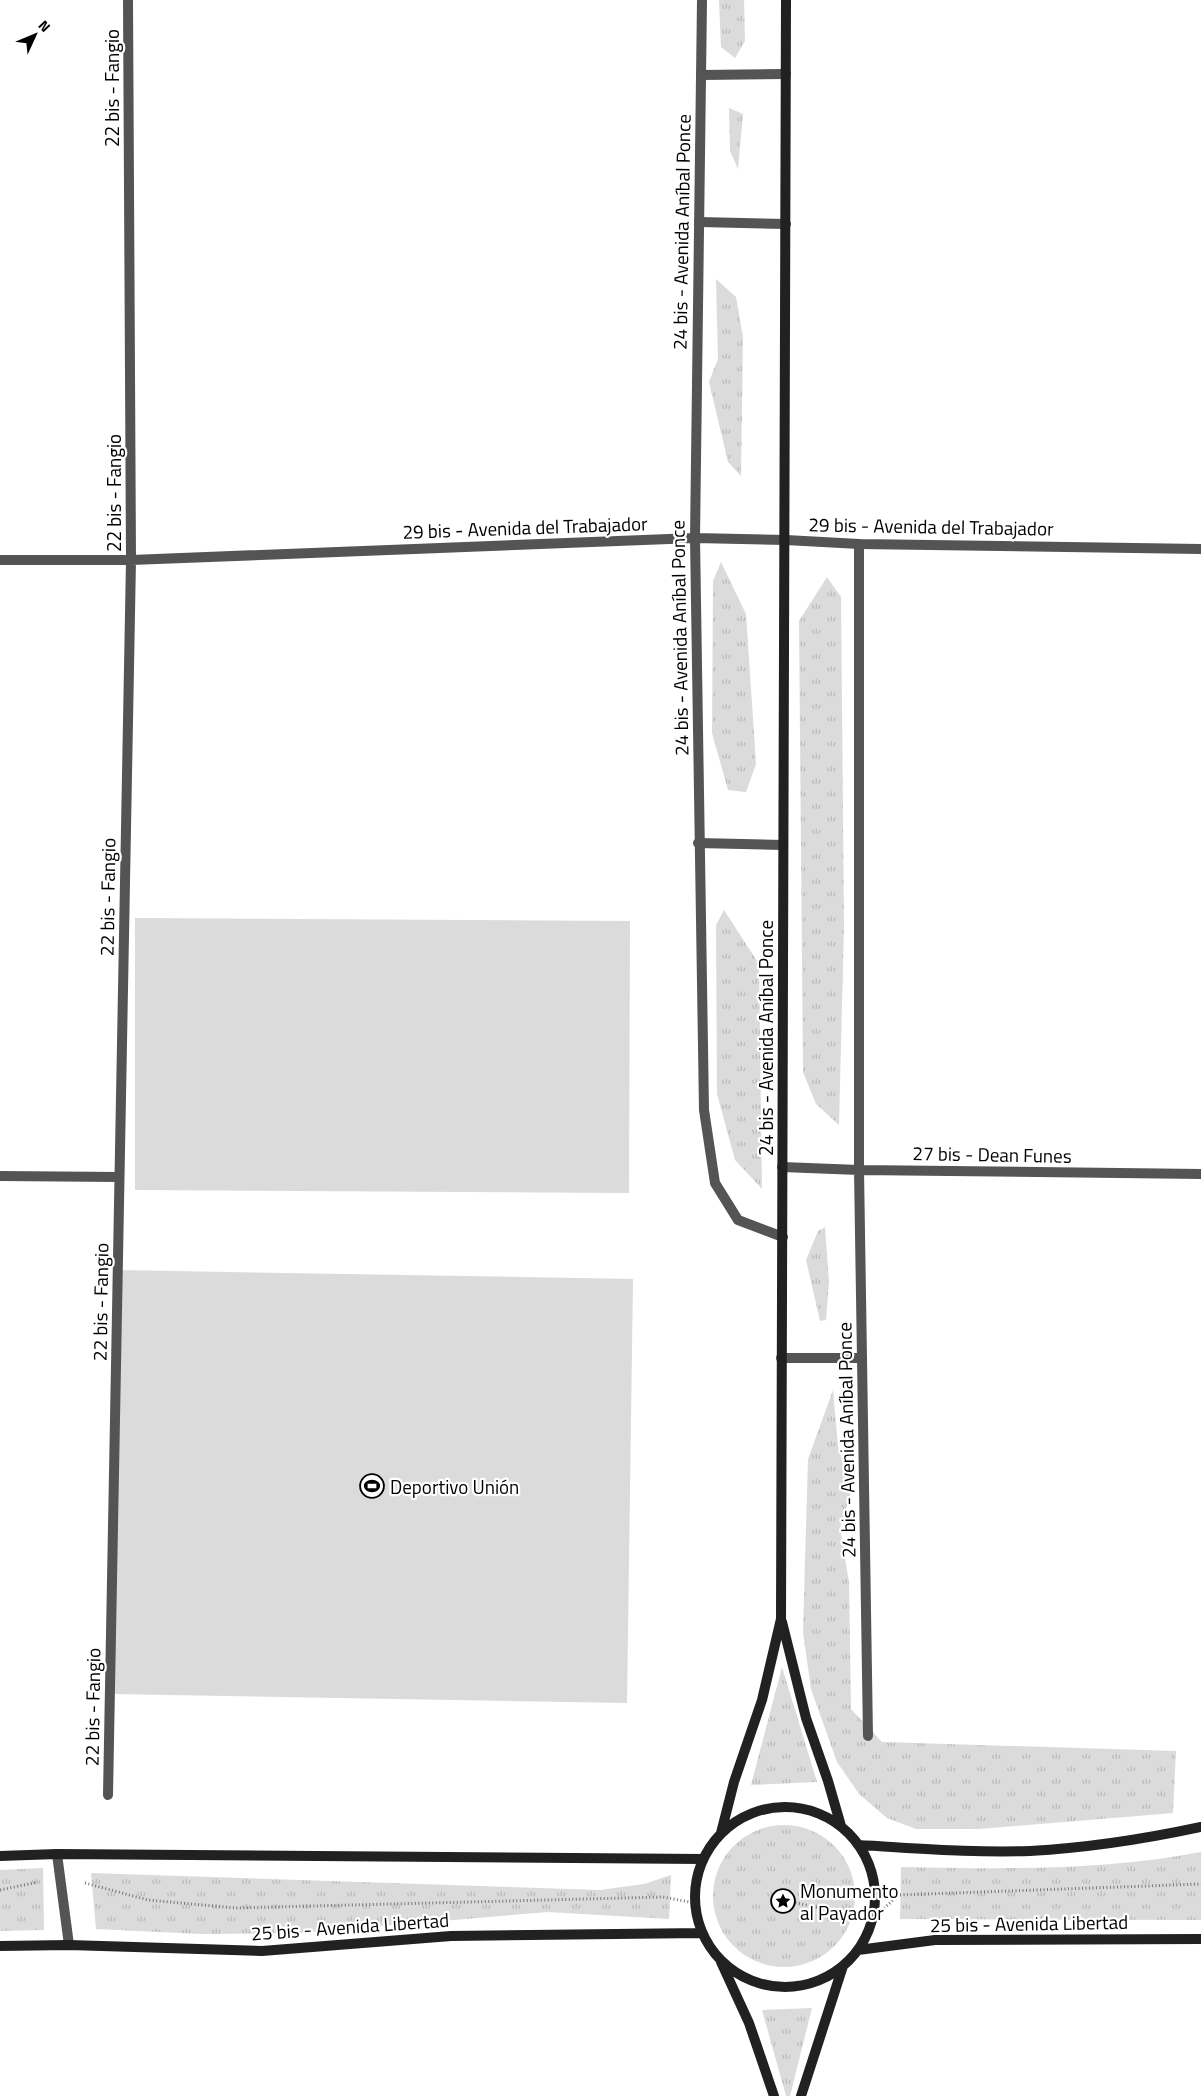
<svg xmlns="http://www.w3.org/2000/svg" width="1201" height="2096" viewBox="0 0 1201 2096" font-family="'Titillium Web',sans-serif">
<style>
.grass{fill:url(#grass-tufts)}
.pitch{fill:#dbdbdb}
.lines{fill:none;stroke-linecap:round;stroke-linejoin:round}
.path{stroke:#767676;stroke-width:3;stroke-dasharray:1 2.5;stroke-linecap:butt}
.service{stroke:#545454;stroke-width:10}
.minor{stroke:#545454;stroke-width:10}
.tertiary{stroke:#545454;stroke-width:10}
.secondary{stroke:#212121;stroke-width:10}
.labels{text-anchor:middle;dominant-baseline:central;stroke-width:4.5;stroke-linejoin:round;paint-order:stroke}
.street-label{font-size:19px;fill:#000;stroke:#fff}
.poi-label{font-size:19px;fill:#000;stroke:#fff;text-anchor:start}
</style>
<defs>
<pattern id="grass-tufts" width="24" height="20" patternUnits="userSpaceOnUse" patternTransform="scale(1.25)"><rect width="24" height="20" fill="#dbdbdb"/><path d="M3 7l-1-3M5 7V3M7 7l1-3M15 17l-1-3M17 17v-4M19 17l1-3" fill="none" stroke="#bababa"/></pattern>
</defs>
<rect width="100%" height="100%" fill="#fff"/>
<path class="grass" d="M 719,0 L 744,0 L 745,41 L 735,58 L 721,47 Z
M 729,108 L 743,114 L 738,169 L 730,151 Z
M 716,279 L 736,297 L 743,337 L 741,476 L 728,462 L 709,382 L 718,359 Z
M 721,562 L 746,614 L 756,764 L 746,792 L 728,790 L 712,733 L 713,581 Z
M 827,577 L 841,597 L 844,925 L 839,1125 L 816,1104 L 803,1072 L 799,621 Z
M 724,910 L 759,964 L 762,1189 L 735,1160 L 717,1094 L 716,925 Z
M 825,1227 L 829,1282 L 826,1320 L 820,1321 L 806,1260 L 818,1231 Z
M 833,1390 L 838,1446 L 851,1492 L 840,1528 L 849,1582 L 851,1709 L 882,1742 L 1176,1751 L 1173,1813 L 979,1829 L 916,1829 L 887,1818 L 859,1794 L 837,1762 L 811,1689 L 803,1632 L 808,1459 Z
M 782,1667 L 817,1782 L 751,1785 Z
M713 1896a71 71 0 1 1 142 0a71 71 0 1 1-142 0Z
M 1201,1852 L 1201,1920 L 900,1919 L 901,1867 C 1002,1869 1102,1871 1201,1852 Z
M 43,1868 L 44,1930 L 0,1931 L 0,1870 Z
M 91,1873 L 600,1890 L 644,1884 L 671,1875 L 669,1919 L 548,1912 L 299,1933 L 201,1934 L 96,1929 Z
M 812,2008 L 790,2096 L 786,2096 L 762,2010 Z"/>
<path class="pitch" d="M 135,918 L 630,921 L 629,1193 L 135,1190 Z
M 116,1270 L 633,1279 L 627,1703 L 111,1694 Z"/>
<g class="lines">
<path class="path" d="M 85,1883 L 148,1900 L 236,1908 L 663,1897 L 695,1903
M 0,1890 L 38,1882
M 792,1902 L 872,1919 L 899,1895 L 1201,1884"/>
<path class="service" d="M 701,75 L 786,74
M 699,222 L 786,224
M 698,843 L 783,845
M 781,1358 L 862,1358
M 57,1854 L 69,1945"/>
<path class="minor" d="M 702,0 L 695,538 L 704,1110 L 715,1183 L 738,1220 L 783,1237
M 859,544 L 859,1170 L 868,1736
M 0,560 L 131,560 L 695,538 L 786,540
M 782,1167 L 859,1170 L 1201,1174
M 0,1176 L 119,1177
M 108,1795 L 131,560 L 128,0"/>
<path class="tertiary" d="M 786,540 L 859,544 L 1201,549"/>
<path class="secondary" d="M 782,1622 L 806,1718 L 828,1781 L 841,1826
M695 1897a90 90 0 1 1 180 0a90 90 0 1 1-180 0Z
M 721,1833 L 734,1782 L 762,1700 L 781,1619 L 786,0
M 858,1845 C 915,1848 973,1853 1030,1851 C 1088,1848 1145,1839 1201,1827
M 0,1856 L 57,1854 L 703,1859
M 0,1946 L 69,1945 L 262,1951 L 451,1936 L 702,1933
M 858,1950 L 935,1940 L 1201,1939
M 721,1962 L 749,2023 L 774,2096
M 801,2096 L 843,1966"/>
</g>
<defs>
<g id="stadium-ring" transform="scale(1.25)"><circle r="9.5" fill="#fff" stroke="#000" stroke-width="1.5"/><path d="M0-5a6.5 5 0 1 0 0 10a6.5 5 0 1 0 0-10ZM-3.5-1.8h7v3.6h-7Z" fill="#000"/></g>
<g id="sight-ring" transform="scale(1.25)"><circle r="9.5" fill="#fff" stroke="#000" stroke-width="1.5"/><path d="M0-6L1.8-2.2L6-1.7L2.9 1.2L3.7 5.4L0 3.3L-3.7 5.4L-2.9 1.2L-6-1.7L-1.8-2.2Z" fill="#000"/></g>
</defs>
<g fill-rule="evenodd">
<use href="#stadium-ring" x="372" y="1486"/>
<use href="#sight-ring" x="783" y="1901"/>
</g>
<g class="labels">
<g class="street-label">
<text transform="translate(111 88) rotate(-90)">22 bis - Fangio</text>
<text transform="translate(681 232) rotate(-89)">24 bis - Avenida Aníbal Ponce</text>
<text transform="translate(113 493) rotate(-90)">22 bis - Fangio</text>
<text transform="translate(931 526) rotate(1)">29 bis - Avenida del Trabajador</text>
<text transform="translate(525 527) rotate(-2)">29 bis - Avenida del Trabajador</text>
<text transform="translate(679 638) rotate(-91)">24 bis - Avenida Aníbal Ponce</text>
<text transform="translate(107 897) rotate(-89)">22 bis - Fangio</text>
<text transform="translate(765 1038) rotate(-90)">24 bis - Avenida Aníbal Ponce</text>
<text transform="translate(992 1154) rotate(1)">27 bis - Dean Funes</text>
<text transform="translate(100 1302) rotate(-89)">22 bis - Fangio</text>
<text transform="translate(846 1440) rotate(-91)">24 bis - Avenida Aníbal Ponce</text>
<text transform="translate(92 1707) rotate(-89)">22 bis - Fangio</text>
<text transform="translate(1029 1923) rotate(-1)">25 bis - Avenida Libertad</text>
<text transform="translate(350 1926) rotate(-4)">25 bis - Avenida Libertad</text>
</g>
<g class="poi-label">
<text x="390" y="1486">Deportivo Unión</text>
<text x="800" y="1890">Monumento<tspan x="800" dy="22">al Payador</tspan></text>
</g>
</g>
<g transform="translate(35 35) rotate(46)" stroke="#ffffff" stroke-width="4" paint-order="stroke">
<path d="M0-4L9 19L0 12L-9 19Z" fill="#000000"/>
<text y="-8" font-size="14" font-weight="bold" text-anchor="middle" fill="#000000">N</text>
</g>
</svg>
